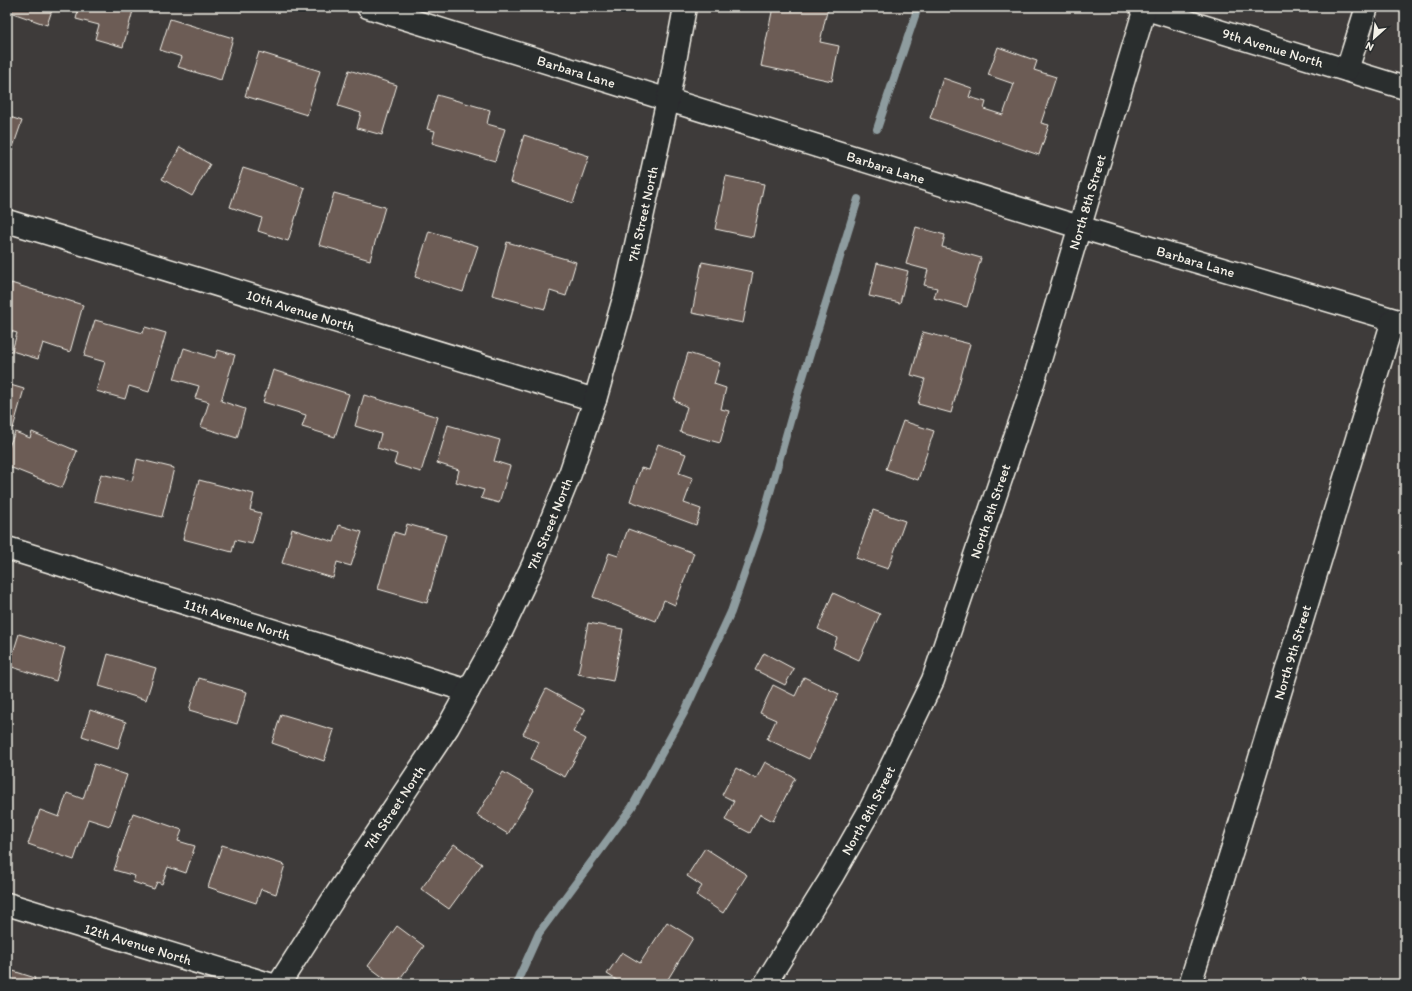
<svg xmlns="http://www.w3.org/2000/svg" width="1412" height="991" viewBox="0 0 1412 991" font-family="Itim,sans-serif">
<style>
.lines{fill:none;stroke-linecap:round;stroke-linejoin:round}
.stream{stroke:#8e9c9f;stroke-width:8}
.building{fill:#6c5b55;stroke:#f4f1e8}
.minor-casing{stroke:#f4f1e8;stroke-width:25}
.minor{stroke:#2a2d2e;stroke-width:22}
.labels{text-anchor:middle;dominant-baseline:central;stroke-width:3;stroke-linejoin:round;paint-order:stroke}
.street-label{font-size:14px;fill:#f4f1e8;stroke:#2a2d2e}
</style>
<rect width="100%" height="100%" fill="#3e3b3a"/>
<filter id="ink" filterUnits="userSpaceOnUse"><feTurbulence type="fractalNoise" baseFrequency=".025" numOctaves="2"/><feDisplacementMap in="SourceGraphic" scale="8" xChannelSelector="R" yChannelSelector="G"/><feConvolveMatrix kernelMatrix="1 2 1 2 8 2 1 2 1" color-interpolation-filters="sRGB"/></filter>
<g filter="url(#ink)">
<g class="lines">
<path class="stream" d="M 877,129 L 918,7
M 516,984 L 539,933 L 632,807 L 685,711 L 731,612 L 760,528 L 798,393 L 858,199"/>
</g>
<path class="building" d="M 7,7 L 53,7 L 47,25 L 7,11 Z
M 79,7 L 134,7 L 123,47 L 95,39 L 99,25 L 76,19 Z
M 773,7 L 828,7 L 820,42 L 839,46 L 832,81 L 761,66 Z
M 170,19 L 233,38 L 221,80 L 178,67 L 182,57 L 160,50 Z
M 998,47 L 1037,61 L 1034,70 L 1056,77 L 1041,123 L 1049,125 L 1039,155 L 930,118 L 943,78 L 972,88 L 969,97 L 986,102 L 984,109 L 1003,115 L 1014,84 L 988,75 Z
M 259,52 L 320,71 L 307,115 L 245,96 Z
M 349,70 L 397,85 L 382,135 L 357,128 L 361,113 L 338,106 Z
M 437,95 L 490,110 L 487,124 L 505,129 L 495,161 L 432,143 L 435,131 L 427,129 Z
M 7,116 L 22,121 L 11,153 L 7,152 Z
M 524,135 L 589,156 L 573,203 L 510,182 Z
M 180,147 L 210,164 L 192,196 L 162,179 Z
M 243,168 L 305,188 L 288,241 L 258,231 L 262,218 L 230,207 Z
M 726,176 L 764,184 L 753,237 L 715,229 Z
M 334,193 L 385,207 L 370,260 L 319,245 Z
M 916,227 L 945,235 L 942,247 L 981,258 L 967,307 L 934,298 L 937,288 L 924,285 L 928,270 L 906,264 Z
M 429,231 L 478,246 L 463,292 L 415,277 Z
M 507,242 L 576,262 L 566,296 L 550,291 L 545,309 L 492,295 Z
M 702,262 L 753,272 L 743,323 L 692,313 Z
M 877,263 L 908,271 L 900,303 L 869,296 Z
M 11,283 L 83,305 L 70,352 L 43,343 L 38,359 L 12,351 L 17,333 L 7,330 L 7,298 Z
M 95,320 L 143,333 L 145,327 L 166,333 L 149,392 L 129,386 L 125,399 L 96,391 L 105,362 L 84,356 Z
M 923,332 L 970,344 L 951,413 L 918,404 L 925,379 L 911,375 Z
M 184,348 L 215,358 L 218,350 L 235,355 L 221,401 L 245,409 L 237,438 L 201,427 L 209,402 L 195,398 L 199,386 L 174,379 Z
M 688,353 L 720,363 L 714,384 L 726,388 L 721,409 L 729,411 L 720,443 L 680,432 L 687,407 L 674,400 Z
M 273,370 L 349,394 L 335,437 L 302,427 L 306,415 L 263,402 Z
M 7,384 L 24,389 L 13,428 L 7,426 Z
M 364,395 L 438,417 L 421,472 L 394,464 L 397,454 L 377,448 L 381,434 L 355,426 Z
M 903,421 L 934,431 L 918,480 L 886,469 Z
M 448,425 L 500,440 L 494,461 L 510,466 L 499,503 L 481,498 L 484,490 L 456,482 L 459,470 L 437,463 Z
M 15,432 L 30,438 L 32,432 L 77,451 L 62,488 L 7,466 L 7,451 Z
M 658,444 L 686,454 L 679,473 L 693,478 L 684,503 L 701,509 L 696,525 L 630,501 L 641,468 L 649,470 Z
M 137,459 L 174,468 L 162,517 L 94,501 L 101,474 L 132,481 Z
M 199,480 L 254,494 L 250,510 L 261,513 L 252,544 L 235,540 L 232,552 L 183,539 Z
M 873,510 L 905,521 L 888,569 L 856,558 Z
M 407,524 L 446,535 L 427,603 L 378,589 L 394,532 L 404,535 Z
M 339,525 L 362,532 L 351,566 L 337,562 L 333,578 L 282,563 L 292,529 L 334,542 Z
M 628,529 L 694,553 L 675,605 L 664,600 L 656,621 L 593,597 L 609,553 L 618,556 Z
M 833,593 L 880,614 L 859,660 L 833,648 L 837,638 L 818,629 Z
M 588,623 L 623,629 L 613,681 L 578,674 Z
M 19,634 L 65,648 L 56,681 L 9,666 Z
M 764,653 L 794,669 L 785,685 L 755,670 Z
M 108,654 L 156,668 L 146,700 L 99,686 Z
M 804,677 L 839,694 L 809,759 L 767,739 L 776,720 L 760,713 L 773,685 L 795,696 Z
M 199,678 L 247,692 L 237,724 L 189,710 Z
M 546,689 L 585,710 L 573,732 L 586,739 L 565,777 L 531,759 L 539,742 L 523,734 Z
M 90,710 L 126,722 L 118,748 L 82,736 Z
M 281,714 L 334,730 L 324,761 L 272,743 Z
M 765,762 L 795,778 L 773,821 L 760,814 L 750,833 L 725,820 L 734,801 L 722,795 L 736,768 L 756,779 Z
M 94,764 L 127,775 L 110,826 L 88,819 L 74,860 L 28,844 L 40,810 L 59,817 L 67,793 L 83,799 Z
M 503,772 L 534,790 L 508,834 L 477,815 Z
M 133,813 L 182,830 L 178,841 L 195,846 L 186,873 L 168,867 L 162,884 L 157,882 L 154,889 L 133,882 L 135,876 L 114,870 Z
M 454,844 L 482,864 L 449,909 L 421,889 Z
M 222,845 L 285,865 L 276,894 L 261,889 L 256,903 L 208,887 Z
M 705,848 L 747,875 L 723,913 L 696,895 L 702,886 L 687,876 Z
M 667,922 L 693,938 L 665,984 L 623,984 L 607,974 L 622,952 L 640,963 Z
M 397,926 L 424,946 L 396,984 L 392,984 L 368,966 Z
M 7,969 L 35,978 L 33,984 L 7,984 Z"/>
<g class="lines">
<g class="minor-casing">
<g id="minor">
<path id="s1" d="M 368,7 L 1079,227 L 1405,323"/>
<path id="s2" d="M 1140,7 L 1405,88"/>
<path d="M 1347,70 L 1367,7"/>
<path id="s3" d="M 7,221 L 595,400"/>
<path id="s4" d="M 7,548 L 468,691"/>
<path id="s5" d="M 7,904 L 269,984"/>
<path id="s6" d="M 279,984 L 334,898 L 448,727 L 502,630 L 533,565 L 570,474 L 595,400 L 625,295 L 668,99 L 685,7"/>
<path id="s7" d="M 765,984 L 831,878 L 871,808 L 933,680 L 1031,390 L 1145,8"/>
<path id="s8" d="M 1190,984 L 1237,834 L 1393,320"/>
</g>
</g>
<use href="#minor" class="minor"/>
</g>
</g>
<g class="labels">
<g class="street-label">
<text stroke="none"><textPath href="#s2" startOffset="139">9th Avenue North</textPath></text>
<text stroke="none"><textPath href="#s1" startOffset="218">Barbara Lane</textPath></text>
<text stroke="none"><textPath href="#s1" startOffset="542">Barbara Lane</textPath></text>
<text stroke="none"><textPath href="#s7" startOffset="850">North 8th Street</textPath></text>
<text stroke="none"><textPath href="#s6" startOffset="859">7th Street North</textPath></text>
<text stroke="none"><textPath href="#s1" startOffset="866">Barbara Lane</textPath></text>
<text stroke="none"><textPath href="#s3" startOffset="307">10th Avenue North</textPath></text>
<text stroke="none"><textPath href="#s7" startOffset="526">North 8th Street</textPath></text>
<text stroke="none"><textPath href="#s6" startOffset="535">7th Street North</textPath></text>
<text stroke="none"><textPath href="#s4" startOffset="241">11th Avenue North</textPath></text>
<text stroke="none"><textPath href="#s8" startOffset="347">North 9th Street</textPath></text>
<text stroke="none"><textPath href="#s6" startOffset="211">7th Street North</textPath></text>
<text stroke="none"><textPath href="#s7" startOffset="202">North 8th Street</textPath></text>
<text stroke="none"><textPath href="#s5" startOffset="137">12th Avenue North</textPath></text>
</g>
</g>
<rect width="1412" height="991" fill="none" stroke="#2a2d2e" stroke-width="24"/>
<rect x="12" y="12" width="1388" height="967" fill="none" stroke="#f4f1e8" stroke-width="1.5" filter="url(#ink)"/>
<g transform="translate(1374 38) rotate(207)" stroke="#2a2d2e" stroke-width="3" paint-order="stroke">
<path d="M0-3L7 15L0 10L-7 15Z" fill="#f4f1e8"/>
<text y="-6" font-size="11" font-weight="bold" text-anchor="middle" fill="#f4f1e8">N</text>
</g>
</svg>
